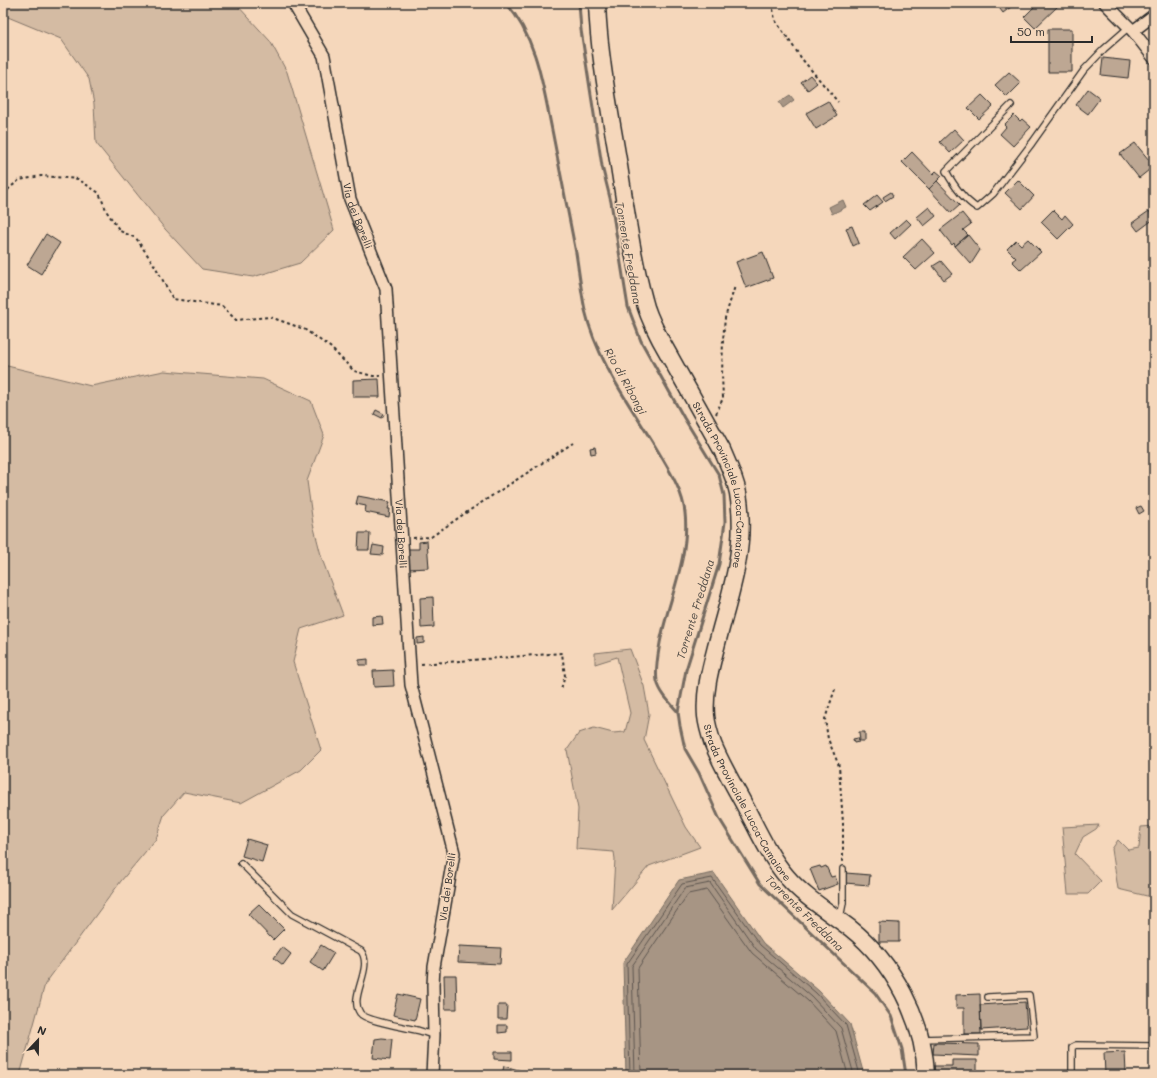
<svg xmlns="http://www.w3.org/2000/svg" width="1157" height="1078" viewBox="0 0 1157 1078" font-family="Mali,sans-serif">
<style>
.green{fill:#d4bba3;stroke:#807367}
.water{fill:#a79584;stroke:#756b60}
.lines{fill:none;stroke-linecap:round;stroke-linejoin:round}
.shore{stroke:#5d554f;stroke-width:1}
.stream{stroke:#756b60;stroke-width:3}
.building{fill:#bda793;stroke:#2b2b2b}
.lane-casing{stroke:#2b2b2b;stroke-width:8}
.street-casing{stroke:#2b2b2b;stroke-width:14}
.secondary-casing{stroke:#2b2b2b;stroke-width:19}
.path{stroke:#2b2b2b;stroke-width:2;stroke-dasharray:3 3;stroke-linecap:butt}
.lane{stroke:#f5d7bb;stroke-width:5.5}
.street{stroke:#f5d7bb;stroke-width:11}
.secondary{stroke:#f5d7bb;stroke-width:16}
.labels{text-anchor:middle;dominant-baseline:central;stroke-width:3;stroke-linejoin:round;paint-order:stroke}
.street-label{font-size:10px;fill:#2b2b2b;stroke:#f5d7bb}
.water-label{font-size:11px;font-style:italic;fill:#4a4641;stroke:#f5d7bb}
</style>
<rect width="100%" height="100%" fill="#f5d7bb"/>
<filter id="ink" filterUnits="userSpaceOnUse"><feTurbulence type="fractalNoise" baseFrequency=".025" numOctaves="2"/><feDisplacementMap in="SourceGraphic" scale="8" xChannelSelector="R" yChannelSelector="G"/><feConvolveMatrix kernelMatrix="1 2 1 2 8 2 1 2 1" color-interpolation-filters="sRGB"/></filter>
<g filter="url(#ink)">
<path class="green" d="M 3,3 L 233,3 L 237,5 L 270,41 L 287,72 L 334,230 L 300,263 L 253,277 L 202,269 L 165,229 L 96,143 L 94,104 L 89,79 L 61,39 L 3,15 Z
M 3,365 L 91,386 L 164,371 L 263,379 L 311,401 L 324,435 L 307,481 L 313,524 L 322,559 L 343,615 L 301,629 L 293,662 L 321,750 L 301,770 L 241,803 L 184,792 L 164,815 L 156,839 L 121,881 L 45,984 L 20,1075 L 3,1075 Z
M 630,649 L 644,686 L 649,714 L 644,740 L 686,827 L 700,847 L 649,866 L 612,910 L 615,859 L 614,852 L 576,849 L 578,809 L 567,750 L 579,733 L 594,728 L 613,733 L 625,732 L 630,713 L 617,657 L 595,664 L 595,653 Z
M 1099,825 L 1096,829 L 1083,837 L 1075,854 L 1101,881 L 1088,894 L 1068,894 L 1062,827 Z
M 1154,826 L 1154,894 L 1147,896 L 1118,889 L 1112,849 L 1118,840 L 1128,850 L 1139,848 L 1141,827 Z"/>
<path class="water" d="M 790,95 L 794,100 L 783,108 L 779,102 Z
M 843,200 L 846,207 L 832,214 L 829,207 Z
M 714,873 L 763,943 L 819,991 L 850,1024 L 864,1075 L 626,1075 L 623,963 L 679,880 Z"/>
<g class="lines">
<path class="shore" d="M 630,1075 L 627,964 L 682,884 L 712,878 L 760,945 L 816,993 L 846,1025 L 860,1075
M 635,1075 L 632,966 L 685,888 L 710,883 L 756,949 L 812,997 L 841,1028 L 854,1075
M 641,1075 L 638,968 L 688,894 L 707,890 L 752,953 L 808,1001 L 836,1031 L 848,1075"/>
<path class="stream" d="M 506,3 C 537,38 543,86 552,130 C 560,171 568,212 576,253 C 579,272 581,291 585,310 C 597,362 631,406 658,451 C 669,470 683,491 685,513 C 690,558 668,600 660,643 C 658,655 655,669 657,681 C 660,693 670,703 678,712
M 579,3 L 581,30 L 602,166 L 611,202 L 628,307 L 641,341 L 684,418 L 719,475 L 724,495 L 725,522 L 719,564 L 686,670 L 678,712 L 680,726 L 685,749 L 699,773 L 719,818 L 760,884 L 875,993 L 891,1016 L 902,1049 L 906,1075"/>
</g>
<path class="building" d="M 1000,3 L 1016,3 L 1003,13 L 997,5 Z
M 1038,3 L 1054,3 L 1058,6 L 1035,28 L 1024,17 Z
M 1048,29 L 1072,29 L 1072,72 L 1048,72 Z
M 1103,58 L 1130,61 L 1128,78 L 1101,75 Z
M 1009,72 L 1021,83 L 1007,97 L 995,85 Z
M 810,75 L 817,83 L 808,90 L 801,82 Z
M 1088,89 L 1100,98 L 1088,114 L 1076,105 Z
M 982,95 L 993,106 L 979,119 L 968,108 Z
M 828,101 L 837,116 L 816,129 L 806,113 Z
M 1014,115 L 1020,121 L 1022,119 L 1031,127 L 1013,146 L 1000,134 L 1006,127 L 1004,125 Z
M 954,129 L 964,140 L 950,153 L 940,142 Z
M 1135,143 L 1154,166 L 1139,178 L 1120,154 Z
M 912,152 L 933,174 L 936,171 L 942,176 L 929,189 L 902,162 Z
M 1018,180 L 1034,196 L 1022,209 L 1005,193 Z
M 937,181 L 960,205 L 951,213 L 929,189 Z
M 891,192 L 893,196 L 885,201 L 883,197 Z
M 877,195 L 883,202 L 870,211 L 864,205 Z
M 929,207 L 936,216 L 924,226 L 917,217 Z
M 1053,210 L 1062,219 L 1065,215 L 1073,224 L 1058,239 L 1041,222 Z
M 1149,211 L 1154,219 L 1138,231 L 1132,223 Z
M 962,213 L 971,224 L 963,230 L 968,235 L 955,246 L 954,243 L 952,245 L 940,230 Z
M 906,219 L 911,224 L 895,239 L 890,233 Z
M 852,226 L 859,243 L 853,246 L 846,228 Z
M 46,234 L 60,243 L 41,274 L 27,265 Z
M 968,235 L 980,250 L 971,264 L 955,246 Z
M 922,239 L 935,253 L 916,270 L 903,257 Z
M 1028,239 L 1041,252 L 1021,270 L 1012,261 L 1016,258 L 1007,249 L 1016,240 L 1021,245 Z
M 763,252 L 773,278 L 746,288 L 736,262 Z
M 941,261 L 952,274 L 944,280 L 933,266 Z
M 379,379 L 380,397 L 353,397 L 353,380 Z
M 376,410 L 384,414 L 382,418 L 374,414 Z
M 595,447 L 596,453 L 591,454 L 590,448 Z
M 358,496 L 390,502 L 388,509 L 390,509 L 389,517 L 365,512 L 366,506 L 356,504 Z
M 1141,506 L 1144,511 L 1139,514 L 1136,508 Z
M 359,533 L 370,533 L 369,550 L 358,550 Z
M 427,541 L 429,568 L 409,569 L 408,549 L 419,549 L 419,542 Z
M 373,545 L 384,547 L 383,555 L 371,554 Z
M 433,597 L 434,627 L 421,628 L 420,598 Z
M 382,616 L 383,624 L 372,625 L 372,617 Z
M 424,637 L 424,643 L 417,644 L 417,638 Z
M 368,659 L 368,665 L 359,665 L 359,660 Z
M 393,670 L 394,686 L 374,687 L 373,671 Z
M 859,732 L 865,732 L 865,741 L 860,741 Z
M 858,738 L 859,742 L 854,743 L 853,739 Z
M 247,839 L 267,845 L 262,862 L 242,856 Z
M 820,866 L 821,868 L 826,866 L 831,877 L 835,876 L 838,884 L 819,891 L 810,869 Z
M 846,873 L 870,875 L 869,885 L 845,883 Z
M 259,904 L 284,929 L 273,940 L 248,914 Z
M 879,922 L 899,923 L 899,942 L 879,942 Z
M 321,945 L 334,953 L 323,971 L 310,962 Z
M 459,946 L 501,948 L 500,964 L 458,962 Z
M 282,947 L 291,954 L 283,965 L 274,958 Z
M 444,975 L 456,975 L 457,1009 L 445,1009 Z
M 398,994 L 420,999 L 415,1020 L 393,1015 Z
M 980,994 L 981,1034 L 964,1034 L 964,1008 L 956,1008 L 956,995 Z
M 1025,1002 L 1027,1027 L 981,1030 L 980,1005 Z
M 498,1005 L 507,1005 L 506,1019 L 498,1019 Z
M 498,1025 L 507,1025 L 507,1032 L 498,1033 Z
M 382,1038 L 392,1039 L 390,1060 L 373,1058 L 375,1039 Z
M 934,1043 L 979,1044 L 979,1056 L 933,1054 Z
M 494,1052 L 512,1052 L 512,1060 L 494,1059 Z
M 1125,1052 L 1126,1073 L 1105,1074 L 1104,1053 Z
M 952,1060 L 977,1060 L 977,1075 L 934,1075 L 934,1066 L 952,1066 Z
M 504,1066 L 522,1071 L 521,1075 L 502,1074 Z"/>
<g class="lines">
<g class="lane-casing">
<path id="lane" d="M 1011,105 L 946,171 C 954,186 963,199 977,208 L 993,194 L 1032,143 L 1084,70 L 1104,49 L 1129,27
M 241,863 L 292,914 L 361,951 C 374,968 348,997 360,1013 C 365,1021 405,1027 416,1030 C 422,1031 428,1034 434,1035
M 840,918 L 843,903 L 843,869
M 921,1039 L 1034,1036 L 1029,995 L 988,997
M 1072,1075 L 1072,1047 L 1076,1045 L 1154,1046"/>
</g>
<g class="street-casing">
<g id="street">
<path id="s1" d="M 293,3 L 324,56 L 350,199 L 386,289 L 411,685 L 454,853 L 434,967 L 433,985 L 434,1035 L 432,1075"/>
<path d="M 1105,3 L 1133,31 L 1154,58"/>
<path d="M 1133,31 L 1154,15"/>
</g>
</g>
<g class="secondary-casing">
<g id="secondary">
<path id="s2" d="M 597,3 C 599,58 610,111 619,166 C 626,210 632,256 644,300 C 647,314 654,327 660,339 L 722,450 C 728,464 735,478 738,493 C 742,516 741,542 737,564 C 732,592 723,619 716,647 C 710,670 704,692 706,716 C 707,725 710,735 713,744 C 722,766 736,789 747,810 C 759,833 770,857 787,877 C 804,897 829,912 850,928 C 893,962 924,1020 926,1075"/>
</g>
</g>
<path class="path" d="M 772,3 L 775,20 L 802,59 L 838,102
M 3,194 L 19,180 L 41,176 L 78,179 L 99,193 L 107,212 L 120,231 L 136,238 L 155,266 L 173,299 L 222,306 L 236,320 L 270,317 L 304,329 L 330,347 L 354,371 L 373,376 L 381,376
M 716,414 L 723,398 L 722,375 L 723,340 L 725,318 L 735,286
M 413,538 L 431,537 L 464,514 L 573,443
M 421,664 L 562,653 L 565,676 L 561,689
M 835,689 L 825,719 L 828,739 L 839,766 L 843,823 L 843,862"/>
<use href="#lane" class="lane"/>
<use href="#street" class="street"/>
<use href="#secondary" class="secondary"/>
</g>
</g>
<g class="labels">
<g class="street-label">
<text stroke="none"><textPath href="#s1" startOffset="225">Via dei Borelli</textPath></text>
<text stroke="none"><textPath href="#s2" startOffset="504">Strada Provinciale Lucca-Camaiore</textPath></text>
<text stroke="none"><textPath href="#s1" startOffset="549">Via dei Borelli</textPath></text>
<text stroke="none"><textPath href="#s2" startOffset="840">Strada Provinciale Lucca-Camaiore</textPath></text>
<text transform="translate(447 887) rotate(-82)">Via dei Borelli</text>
</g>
<g class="water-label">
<text transform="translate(629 253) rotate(80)">Torrente Freddana</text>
<text transform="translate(626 381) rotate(61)">Rio di Ribongi</text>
<text transform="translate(695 609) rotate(-73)">Torrente Freddana</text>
<text transform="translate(805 913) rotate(44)">Torrente Freddana</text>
</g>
</g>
<rect width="1157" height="1078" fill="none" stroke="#f5d7bb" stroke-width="16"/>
<rect x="8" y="8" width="1141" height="1062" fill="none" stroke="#2b2b2b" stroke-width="1.5" filter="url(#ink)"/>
<g transform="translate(38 1040) rotate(22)" stroke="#f5d7bb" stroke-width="3" paint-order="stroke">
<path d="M0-3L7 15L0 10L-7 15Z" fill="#2b2b2b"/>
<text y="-6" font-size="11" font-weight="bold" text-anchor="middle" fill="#2b2b2b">N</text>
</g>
<path d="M1011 36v6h81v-6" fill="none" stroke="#2b2b2b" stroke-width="2"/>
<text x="1017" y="36" font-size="12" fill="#2b2b2b" stroke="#f5d7bb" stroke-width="3" paint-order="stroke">50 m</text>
</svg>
